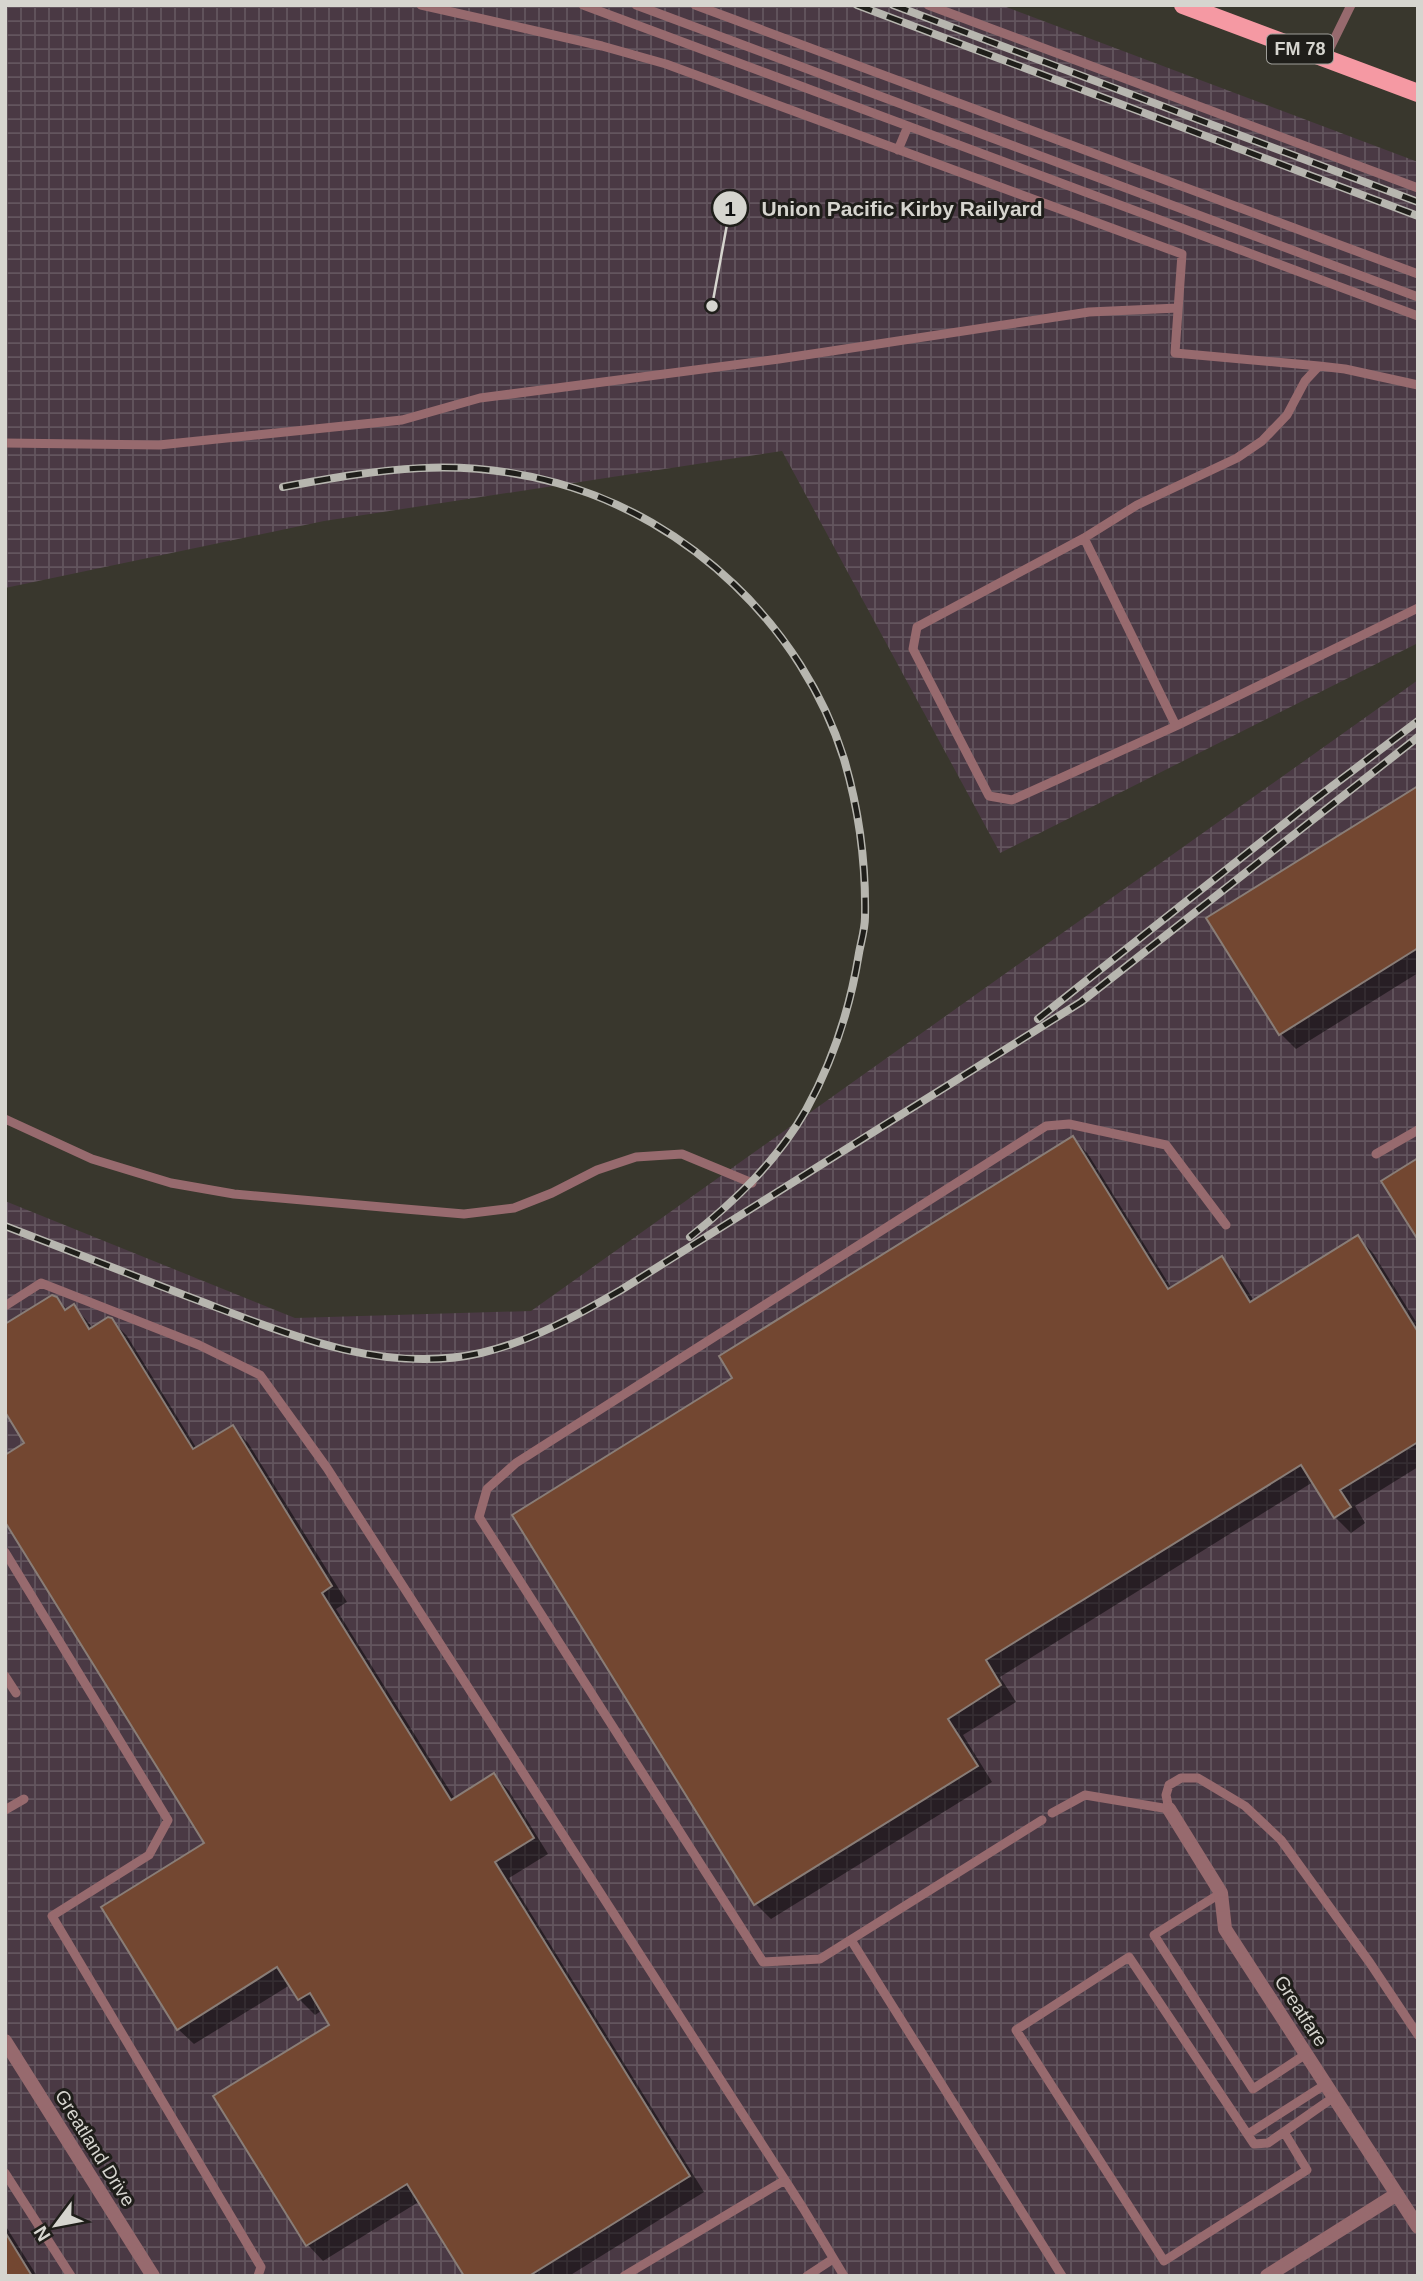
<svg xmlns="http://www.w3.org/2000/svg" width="1423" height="2281" viewBox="0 0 1423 2281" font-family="Helvetica,sans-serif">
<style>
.industrial{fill:url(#industrial-grid)}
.shadow{fill:#0007}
.building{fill:#734731;stroke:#897d77;stroke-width:2}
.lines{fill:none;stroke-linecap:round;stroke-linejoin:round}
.service{stroke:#976a6e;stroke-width:9}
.minor{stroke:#976a6e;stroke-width:14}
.primary{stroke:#f599a3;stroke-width:18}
.rail-casing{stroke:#b7b6af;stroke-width:8}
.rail{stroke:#1f1e1a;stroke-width:5;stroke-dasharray:16;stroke-linecap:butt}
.labels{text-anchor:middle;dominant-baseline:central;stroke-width:6;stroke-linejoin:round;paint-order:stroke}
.shield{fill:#1f1e1a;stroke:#9f9e99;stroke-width:2}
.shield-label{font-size:18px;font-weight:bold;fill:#d6d5cf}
.street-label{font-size:19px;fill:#d6d5cf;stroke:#1f1e1a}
.leader{fill:none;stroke:#d6d5cf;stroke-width:2.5}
.callout-dot{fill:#d6d5cf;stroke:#1f1e1a;stroke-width:2.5}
.mark-label{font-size:21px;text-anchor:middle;font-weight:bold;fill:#111}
.callout-label{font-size:21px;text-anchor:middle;font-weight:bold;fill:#d6d5cf;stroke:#1f1e1a;stroke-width:6;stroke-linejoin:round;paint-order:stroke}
</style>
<defs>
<pattern id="industrial-grid" width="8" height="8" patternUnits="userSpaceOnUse" patternTransform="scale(1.75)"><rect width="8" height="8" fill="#4a3944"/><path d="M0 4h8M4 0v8" fill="none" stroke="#63555e"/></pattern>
</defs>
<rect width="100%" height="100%" fill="#39372d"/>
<path class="industrial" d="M 5,5 L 1001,5 L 1418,162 L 1418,643 L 1000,853 L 782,451 L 324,521 L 5,588 Z
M 1418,680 L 1418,2276 L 5,2276 L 5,1201 L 295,1318 L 531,1311 Z"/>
<path class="shadow" d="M 1418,788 L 1418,973 L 1296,1049 L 1281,1034 Z
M 1072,1138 L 1088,1154 L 1172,1289 L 1221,1258 L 1237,1274 L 1254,1301 L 1357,1237 L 1373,1253 L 1418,1325 L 1418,1467 L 1355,1506 L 1365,1523 L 1351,1533 L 1335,1517 L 1313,1482 L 1000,1677 L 1016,1702 L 963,1735 L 992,1782 L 771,1919 L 756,1904 L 735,1378 Z
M 56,1298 L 68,1310 L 74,1306 L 93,1328 L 111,1320 L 127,1336 L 197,1449 L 232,1427 L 248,1443 L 347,1602 L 336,1609 L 455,1799 L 494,1775 L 509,1791 L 548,1854 L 509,1878 L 704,2192 L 569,2276 L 466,2276 L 420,2201 L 323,2261 L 308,2245 L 216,2097 L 332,2025 L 321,2011 L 315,2015 L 299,1999 L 290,1985 L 194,2044 L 178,2029 L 207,1843 L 27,1443 Z
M 5,2225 L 37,2276 L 5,2276 Z"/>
<path class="building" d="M 1418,786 L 1418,948 L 1279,1035 L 1206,918 Z
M 1073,1136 L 1168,1289 L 1222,1256 L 1250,1302 L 1358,1235 L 1418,1332 L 1418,1442 L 1340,1490 L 1351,1507 L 1334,1518 L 1301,1465 L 986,1660 L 1001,1685 L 948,1719 L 978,1766 L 754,1905 L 512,1515 L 732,1378 L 719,1356 Z
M 1418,1158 L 1418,1240 L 1381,1181 Z
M 52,1295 L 57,1297 L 65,1310 L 74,1304 L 89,1329 L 108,1317 L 112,1318 L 193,1449 L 233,1425 L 332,1586 L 322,1593 L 451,1800 L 494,1773 L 534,1838 L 495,1862 L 690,2176 L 529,2276 L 464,2276 L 407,2184 L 306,2246 L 213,2096 L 329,2025 L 310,1993 L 298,2000 L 277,1967 L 177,2030 L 101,1907 L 204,1843 L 5,1522 L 5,1455 L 24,1443 L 5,1412 L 5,1324 Z
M 5,2232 L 32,2276 L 5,2276 Z"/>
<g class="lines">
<path class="service" d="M 421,5 L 602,46 L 666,64 L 1182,254 L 1175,353 L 1319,366
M 583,5 L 1418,316
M 636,5 L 1418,297
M 695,5 L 1418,274
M 928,5 L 1418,188
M 1325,58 L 1351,5
M 898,150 L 908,126
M 1418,385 L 1345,369 L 1319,366 L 1305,381 L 1287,415 L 1262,441 L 1237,458 L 1137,505 L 1084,538 L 917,627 L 913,649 L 989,796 L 1012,800 L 1176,726 L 1418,608
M 5,443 L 159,445 L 402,420 L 480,398 L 779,359 L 1089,312 L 1178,308
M 1084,538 L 1176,726
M 5,1119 L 92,1159 L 171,1183 L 234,1194 L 405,1209 L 464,1214 L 514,1208 L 552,1193 L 597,1170 L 636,1157 L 682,1154 L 752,1183
M 1376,1154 L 1418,1130
M 5,1306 L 41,1283 L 199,1345 L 260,1375 L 327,1468 L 803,2208 L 844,2276
M 5,1552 L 168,1820 L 149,1855 L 52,1916 L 261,2267 L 258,2276
M 5,1676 L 16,1693
M 5,1810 L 24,1799
M 1052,1813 L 1085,1795 L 1169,1809 L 1166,1795 L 1169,1785 L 1181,1778 L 1198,1778 L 1245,1806 L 1281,1840 L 1370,1963 L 1418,2035
M 1042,1820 L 820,1959 L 763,1962 L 479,1517 L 487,1489 L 516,1463 L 1046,1126 L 1069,1124 L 1166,1145 L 1226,1225
M 1221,1893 L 1154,1935 L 1253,2089 L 1306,2054
M 851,1940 L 1062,2276
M 1284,2132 L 1307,2170 L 1164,2261 L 1016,2030 L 1129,1957 L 1254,2144 L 1268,2143 L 1334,2097
M 1248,2134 L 1326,2084
M 5,2173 L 71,2276
M 624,2276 L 785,2180
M 807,2276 L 833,2259"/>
<path class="minor" d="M 1169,1809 L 1221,1893 L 1225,1929 L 1418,2227
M 5,2041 L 153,2276
M 1267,2276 L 1397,2194"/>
<path class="primary" d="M 1183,5 L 1418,93"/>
<g class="rail-casing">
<path id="rail" d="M 857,5 L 1418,216
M 893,5 L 1418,202
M 283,487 C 379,469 461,456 557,483 C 689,519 803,627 844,759 C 859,810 866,863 865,917 C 865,929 861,942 859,953 C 850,1009 833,1061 806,1110 C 777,1161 735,1201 690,1237
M 1038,1019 L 1314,800 L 1418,721
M 5,1226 C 65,1249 124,1272 184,1295 C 278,1330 378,1376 481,1353 C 532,1341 576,1316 621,1290 L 1081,1002 L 1418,737"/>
</g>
<use href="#rail" class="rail"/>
</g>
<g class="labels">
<rect class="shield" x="1267" y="34.5" width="66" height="29" rx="5"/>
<g class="shield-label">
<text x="1300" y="49">FM 78</text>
</g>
<g class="street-label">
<text transform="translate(1301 2011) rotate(57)">Greatfare</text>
<text transform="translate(95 2148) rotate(58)">Greatland Drive</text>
</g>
</g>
<path class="leader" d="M712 306L730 208"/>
<g class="callout-dot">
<circle cx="712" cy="306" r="7"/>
<circle cx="730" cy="208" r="18"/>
</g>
<g class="mark-label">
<text x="730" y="216">1</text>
</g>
<g class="callout-label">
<text x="902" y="216">Union Pacific Kirby Railyard</text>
</g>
<rect width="1423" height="2281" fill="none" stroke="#d6d5cf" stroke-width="14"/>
<g transform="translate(56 2225) rotate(238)" stroke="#1f1e1a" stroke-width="5" paint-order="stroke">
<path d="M0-5L12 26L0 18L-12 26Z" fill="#d6d5cf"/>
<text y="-10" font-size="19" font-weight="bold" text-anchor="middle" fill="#d6d5cf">N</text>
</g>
</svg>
